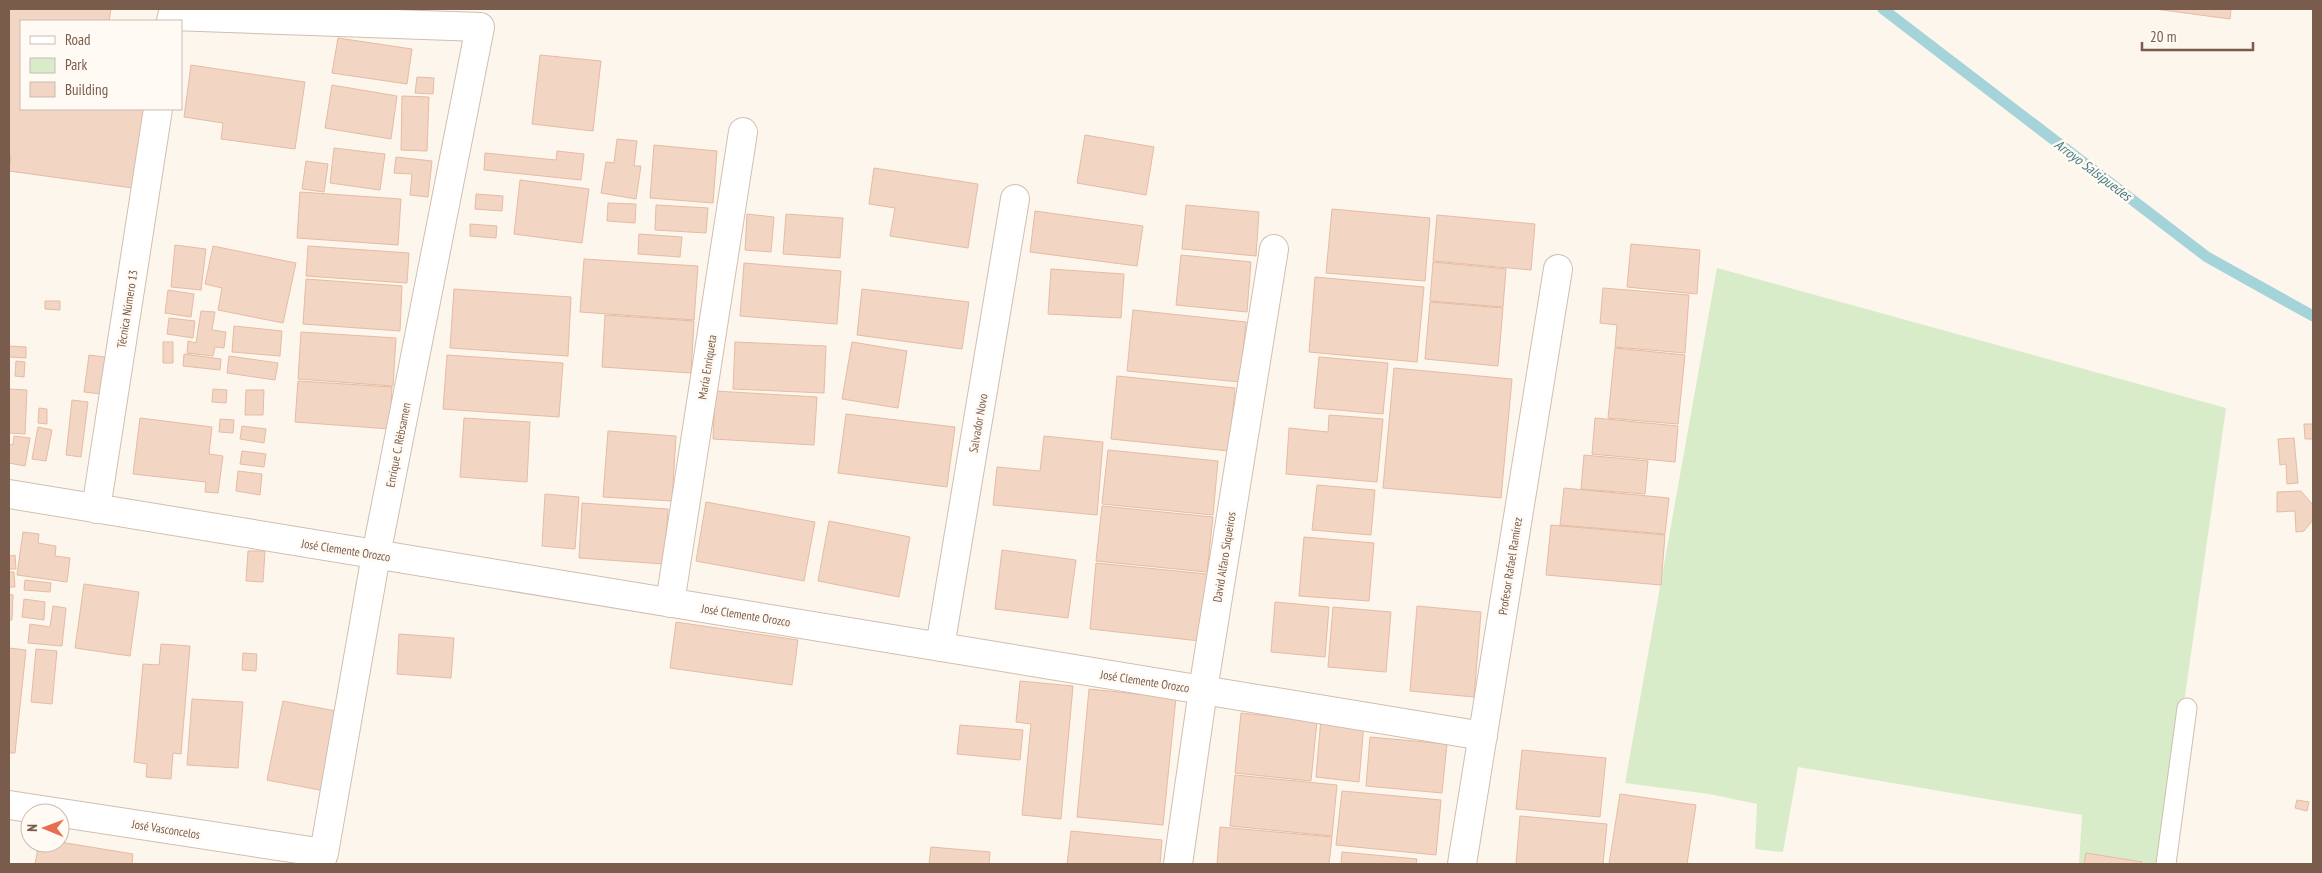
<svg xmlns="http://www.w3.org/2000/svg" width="2322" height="873" viewBox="0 0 2322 873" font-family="'PT Sans Narrow',sans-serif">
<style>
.green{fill:#d8ecc9}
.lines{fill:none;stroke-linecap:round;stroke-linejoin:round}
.stream{stroke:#a5d3da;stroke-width:11}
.building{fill:#f3d5c3;stroke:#e6bba3}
.service-casing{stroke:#d1beb0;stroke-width:21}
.minor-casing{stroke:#d1beb0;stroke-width:30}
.service{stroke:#fff;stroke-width:19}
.minor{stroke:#fff;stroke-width:28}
.labels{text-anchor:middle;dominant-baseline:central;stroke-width:5;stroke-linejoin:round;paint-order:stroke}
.street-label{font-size:12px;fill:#7a5c4d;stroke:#fffaf3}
.water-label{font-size:14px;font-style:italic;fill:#437c86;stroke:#fffaf3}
</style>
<rect width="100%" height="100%" fill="#fdf6ec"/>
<path class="green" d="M 1717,268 L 2226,408 L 2161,864 L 2079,864 L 2082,815 L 1798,767 L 1783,852 L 1755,849 L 1757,804 L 1709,794 L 1625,783 Z"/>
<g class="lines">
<path class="stream" d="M 1883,9 L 2207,257 L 2313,316"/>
</g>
<path class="building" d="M 9,9 L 111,9 L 109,21 L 21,21 L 21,109 L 152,109 L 140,189 L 9,171 L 11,155 L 9,154 Z
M 2155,9 L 2231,9 L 2230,19 Z
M 338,38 L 412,49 L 407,84 L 332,73 Z
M 540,55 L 601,61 L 593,131 L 532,124 Z
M 191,65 L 305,82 L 295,149 L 221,139 L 223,123 L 184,117 Z
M 417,77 L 434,78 L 433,94 L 415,93 Z
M 332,85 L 397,96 L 391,139 L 325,128 Z
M 402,96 L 429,97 L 427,151 L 401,150 Z
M 1085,135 L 1154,147 L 1146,195 L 1077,183 Z
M 617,139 L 637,141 L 634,166 L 641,166 L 636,199 L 601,193 L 606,162 L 614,163 Z
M 654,145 L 717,151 L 713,203 L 650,198 Z
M 334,148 L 385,154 L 380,190 L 330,183 Z
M 557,151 L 584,154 L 581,180 L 484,170 L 485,153 L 556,160 Z
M 396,157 L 432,161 L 428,197 L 410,195 L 412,174 L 394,173 Z
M 306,161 L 328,164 L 324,192 L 302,189 Z
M 874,168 L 978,184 L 968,248 L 890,236 L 895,208 L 869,204 Z
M 520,180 L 589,189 L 582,243 L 514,234 Z
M 300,192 L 401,199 L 398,245 L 297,238 Z
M 476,194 L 503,196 L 502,211 L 475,209 Z
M 608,203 L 636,204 L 635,223 L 607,221 Z
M 656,205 L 708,208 L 706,233 L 655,230 Z
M 1186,205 L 1259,212 L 1256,256 L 1182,249 Z
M 1332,209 L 1430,218 L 1425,281 L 1326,273 Z
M 1035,211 L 1143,226 L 1137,266 L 1030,252 Z
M 747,214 L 774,217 L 771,252 L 745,250 Z
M 786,214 L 843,218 L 840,258 L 783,254 Z
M 1437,215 L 1535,224 L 1531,270 L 1433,261 Z
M 470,224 L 497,226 L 496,238 L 470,236 Z
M 639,234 L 682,237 L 680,257 L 638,254 Z
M 1631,244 L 1700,250 L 1697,294 L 1627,287 Z
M 175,245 L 206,249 L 201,290 L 171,287 Z
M 213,246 L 296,263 L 283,323 L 218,310 L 222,288 L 205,284 Z
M 308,246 L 409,253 L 407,283 L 306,276 Z
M 1181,255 L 1251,262 L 1247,312 L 1176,305 Z
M 584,259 L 698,266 L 694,320 L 580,312 Z
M 1433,262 L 1506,269 L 1503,307 L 1430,301 Z
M 744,263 L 841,271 L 837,324 L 740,316 Z
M 1051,269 L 1124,274 L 1121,318 L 1048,314 Z
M 1315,277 L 1424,287 L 1417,362 L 1309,352 Z
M 306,279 L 402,286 L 400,331 L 303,324 Z
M 1603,288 L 1689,295 L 1685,353 L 1615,347 L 1617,325 L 1600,323 Z
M 454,289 L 571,297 L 568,356 L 450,348 Z
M 862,289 L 969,302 L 962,349 L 857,335 Z
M 168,290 L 194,294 L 191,317 L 165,313 Z
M 45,301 L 60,301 L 60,310 L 45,309 Z
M 1430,302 L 1503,308 L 1498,366 L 1425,359 Z
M 1133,310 L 1246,322 L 1240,382 L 1127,371 Z
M 201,311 L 215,312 L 212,330 L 226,332 L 224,348 L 215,347 L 213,356 L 187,353 L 188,341 L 196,343 Z
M 605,315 L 694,321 L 691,373 L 602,367 Z
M 169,318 L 195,321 L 193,338 L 167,334 Z
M 234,326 L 282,331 L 280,356 L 232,352 Z
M 301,332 L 396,338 L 393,386 L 298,379 Z
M 163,342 L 173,342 L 173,363 L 163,363 Z
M 735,342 L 826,346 L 824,393 L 733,389 Z
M 852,342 L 907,351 L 898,408 L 842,399 Z
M 9,346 L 26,347 L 26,358 L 9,357 Z
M 1615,348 L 1685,355 L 1678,424 L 1608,418 Z
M 184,354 L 221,359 L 220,370 L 183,366 Z
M 89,355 L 105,357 L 101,394 L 84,392 Z
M 447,355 L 563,363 L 559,417 L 443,409 Z
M 229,356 L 278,363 L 275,380 L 227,373 Z
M 1319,357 L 1388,363 L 1383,414 L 1314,408 Z
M 16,361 L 25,362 L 24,377 L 15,376 Z
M 1394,368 L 1512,379 L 1501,498 L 1383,488 Z
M 1117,376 L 1235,388 L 1229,451 L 1111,439 Z
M 298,381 L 392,387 L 390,429 L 295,422 Z
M 9,389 L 27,390 L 25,434 L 9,433 Z
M 213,389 L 227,390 L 226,403 L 212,402 Z
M 246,390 L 264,390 L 263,415 L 245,415 Z
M 715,391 L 817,397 L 814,445 L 713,439 Z
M 72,400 L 88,402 L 81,457 L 66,455 Z
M 39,408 L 47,409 L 47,424 L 38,423 Z
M 846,414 L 955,427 L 947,487 L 838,473 Z
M 1329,415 L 1383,419 L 1377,482 L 1286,474 L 1289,428 L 1328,432 Z
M 140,418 L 212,427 L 209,454 L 223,456 L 218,493 L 205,492 L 206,482 L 133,474 Z
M 464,418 L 530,422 L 527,482 L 460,477 Z
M 1595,418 L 1678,426 L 1675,462 L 1592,454 Z
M 220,419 L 234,420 L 233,433 L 219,432 Z
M 2304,424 L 2313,424 L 2313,439 L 2305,439 Z
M 242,426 L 266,429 L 264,443 L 240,439 Z
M 38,427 L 52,430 L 46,461 L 32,459 Z
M 608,431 L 676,436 L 672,501 L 603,497 Z
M 14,436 L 30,438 L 25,466 L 9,463 L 9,444 L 13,445 Z
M 1044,436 L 1103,442 L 1097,515 L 993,505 L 997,467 L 1040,471 Z
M 2294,438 L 2298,483 L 2287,484 L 2286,464 L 2280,465 L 2278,439 Z
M 1108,450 L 1218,461 L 1213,515 L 1102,504 Z
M 242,451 L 266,454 L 264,467 L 240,464 Z
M 1584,455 L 1648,461 L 1645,494 L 1581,489 Z
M 238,471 L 262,474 L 260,495 L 236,491 Z
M 1317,485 L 1375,490 L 1371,535 L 1312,530 Z
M 1564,488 L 1669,498 L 1665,534 L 1560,525 Z
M 2301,491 L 2313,505 L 2313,520 L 2304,531 L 2296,532 L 2295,511 L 2277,512 L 2277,492 Z
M 545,494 L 579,497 L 575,549 L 542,546 Z
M 706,502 L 815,522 L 804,581 L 696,561 Z
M 582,503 L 668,509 L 664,564 L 579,558 Z
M 1102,506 L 1213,517 L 1207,572 L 1096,561 Z
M 829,521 L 910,537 L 899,597 L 818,581 Z
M 1551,525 L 1665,535 L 1661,585 L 1546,575 Z
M 23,532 L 39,534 L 38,543 L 56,546 L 55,556 L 70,558 L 67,582 L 17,575 Z
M 1304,537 L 1374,543 L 1369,601 L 1299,596 Z
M 1002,550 L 1076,560 L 1068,618 L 995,609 Z
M 248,551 L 265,551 L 263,582 L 246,581 Z
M 15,555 L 16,569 L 9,569 L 9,556 Z
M 1096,563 L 1207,574 L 1200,641 L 1090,629 Z
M 9,572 L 14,572 L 15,587 L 9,587 Z
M 25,580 L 51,583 L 50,592 L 24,590 Z
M 84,584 L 139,592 L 130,656 L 75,648 Z
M 9,594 L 13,595 L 12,620 L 9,620 Z
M 24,599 L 45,602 L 44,620 L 22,617 Z
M 1275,602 L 1329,607 L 1325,657 L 1271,652 Z
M 53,606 L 66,608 L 62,646 L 28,643 L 30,624 L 50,627 Z
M 1417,606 L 1481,612 L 1474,697 L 1410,691 Z
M 1333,607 L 1391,612 L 1386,672 L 1328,667 Z
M 676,622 L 798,640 L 792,685 L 670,668 Z
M 399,634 L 454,638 L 451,678 L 397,674 Z
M 161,644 L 190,646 L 181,754 L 173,753 L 171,779 L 146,777 L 147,764 L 134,762 L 143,664 L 159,665 Z
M 9,648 L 26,650 L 15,753 L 9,753 Z
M 36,649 L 57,651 L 52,704 L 31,702 Z
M 243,653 L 257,654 L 256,671 L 242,670 Z
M 1020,681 L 1073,686 L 1061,819 L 1022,815 L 1031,724 L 1016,722 Z
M 1089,689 L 1176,698 L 1163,825 L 1077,817 Z
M 192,699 L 243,702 L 238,768 L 187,765 Z
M 283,701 L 341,712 L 325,791 L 267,780 Z
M 1241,713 L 1317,721 L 1311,781 L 1235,773 Z
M 1321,718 L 1364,723 L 1359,782 L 1316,777 Z
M 960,725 L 1023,730 L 1020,760 L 957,754 Z
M 1370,737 L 1447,744 L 1442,793 L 1366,786 Z
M 1522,750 L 1606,758 L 1600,817 L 1516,809 Z
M 1235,775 L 1337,785 L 1332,836 L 1230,826 Z
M 1342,791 L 1441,800 L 1436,855 L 1336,845 Z
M 1620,794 L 1696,805 L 1687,864 L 1609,864 Z
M 2297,800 L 2309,802 L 2307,811 L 2295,808 Z
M 1520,816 L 1607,824 L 1603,864 L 1516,864 Z
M 1220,827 L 1332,837 L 1329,864 L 1217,864 Z
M 1071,831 L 1162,840 L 1160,864 L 1067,864 Z
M 60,842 L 133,854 L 132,864 L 35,864 L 39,843 Z
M 931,847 L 990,852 L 989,864 L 929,864 Z
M 1342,852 L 1417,859 L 1416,864 L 1341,864 Z
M 2086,853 L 2142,862 L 2142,864 L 2084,864 Z"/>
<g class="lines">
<g class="service-casing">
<path id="service" d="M 2166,864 L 2187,708"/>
</g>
<g class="minor-casing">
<path id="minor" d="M 171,21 L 172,16 L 480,27 L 376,555 L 324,853 L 320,864
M 9,494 L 1483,736
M 96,509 L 158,109
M 670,603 L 743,132
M 940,647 L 1015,199
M 9,805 L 324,853
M 1178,864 L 1203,690 L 1274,249
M 1462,864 L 1558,269"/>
</g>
<use href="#service" class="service"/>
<use href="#minor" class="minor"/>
</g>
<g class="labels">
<g class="street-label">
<text transform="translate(127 309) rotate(-81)">Técnica Número 13</text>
<text transform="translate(707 367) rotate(-81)">María Enriqueta</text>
<text transform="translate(978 423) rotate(-80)">Salvador Novo</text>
<text transform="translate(398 445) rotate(-79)">Enrique C. Rébsamen</text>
<text transform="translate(346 550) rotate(9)">José Clemente Orozco</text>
<text transform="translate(1224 557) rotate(-81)">David Alfaro Siqueiros</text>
<text transform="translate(1510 566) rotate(-81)">Profesor Rafael Ramírez</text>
<text transform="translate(746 615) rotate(9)">José Clemente Orozco</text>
<text transform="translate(1145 681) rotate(9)">José Clemente Orozco</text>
<text transform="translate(166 829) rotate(9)">José Vasconcelos</text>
</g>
<g class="water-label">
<text transform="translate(2093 170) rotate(37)">Arroyo Salsipuedes</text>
</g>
</g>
<rect width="2322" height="873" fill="none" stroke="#7a5c4d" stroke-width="20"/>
<rect x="20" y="20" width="162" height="90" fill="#fffaf3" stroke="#cabbb1"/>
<rect x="30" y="36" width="25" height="8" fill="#ffffff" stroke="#cabbb1"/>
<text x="65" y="45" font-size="15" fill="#7a5c4d">Road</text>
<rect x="30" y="58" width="25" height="15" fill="#d8ecc9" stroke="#cabbb1"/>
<text x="65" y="70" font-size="15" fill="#7a5c4d">Park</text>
<rect x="30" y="82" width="25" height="15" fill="#f3d5c3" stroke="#cabbb1"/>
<text x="65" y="95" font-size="15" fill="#7a5c4d">Building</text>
<g transform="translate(45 828) rotate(271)"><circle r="24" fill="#fffaf3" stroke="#cabbb1"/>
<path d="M0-4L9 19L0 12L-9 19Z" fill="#e76f51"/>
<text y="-8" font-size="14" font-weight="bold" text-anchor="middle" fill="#7a5c4d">N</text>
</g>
<path d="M2142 42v8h111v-8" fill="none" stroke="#7a5c4d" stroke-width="2.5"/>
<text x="2150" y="42" font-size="15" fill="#7a5c4d" stroke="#fffaf3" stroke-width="4" paint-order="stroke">20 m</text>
</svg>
